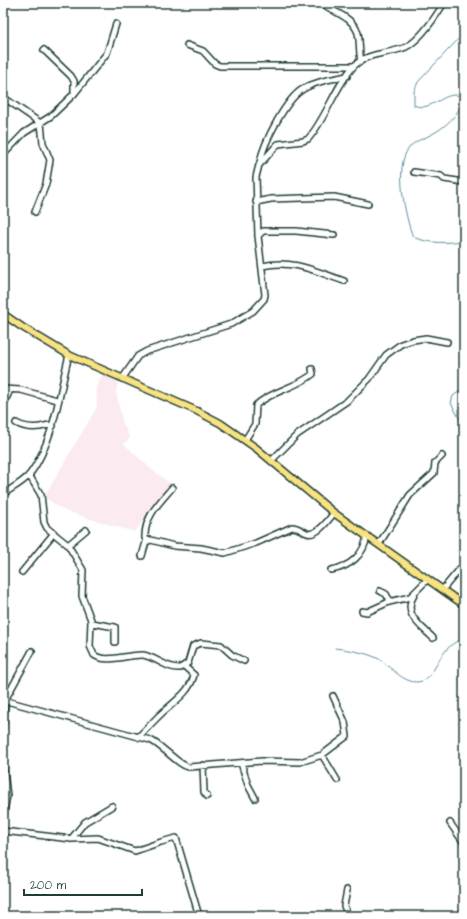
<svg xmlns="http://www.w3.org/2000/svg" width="467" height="919" viewBox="0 0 467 919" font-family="'Architects Daughter',sans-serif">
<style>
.built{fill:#fbeaef}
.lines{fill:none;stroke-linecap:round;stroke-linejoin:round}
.stream{stroke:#5a8c9d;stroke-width:1}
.minor-casing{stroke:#1f3d34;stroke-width:8}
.major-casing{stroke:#1f3d34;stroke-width:9}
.minor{stroke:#fff;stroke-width:5}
.major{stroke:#f8e281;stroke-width:6}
</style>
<rect width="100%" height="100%" fill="#fff"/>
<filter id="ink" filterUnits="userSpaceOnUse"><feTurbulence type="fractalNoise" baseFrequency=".025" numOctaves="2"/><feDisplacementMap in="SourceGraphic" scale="8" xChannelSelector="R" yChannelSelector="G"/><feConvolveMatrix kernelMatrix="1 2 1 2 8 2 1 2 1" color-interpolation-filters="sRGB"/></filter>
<g filter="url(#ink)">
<path class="built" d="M 103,374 L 118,382 L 116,392 L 123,424 L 130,438 L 124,444 L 151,469 L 172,485 L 134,532 L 65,511 L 44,497 L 97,407 L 96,387 Z"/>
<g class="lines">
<path class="stream" d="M 455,3 L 459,7 L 464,16
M 464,33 L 418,82 L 414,91 L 414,105 C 432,114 447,86 464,98 C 461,112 445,128 432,134 C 424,139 415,140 409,148 C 394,165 405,217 413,237 C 429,244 447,243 464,241
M 464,305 C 459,315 456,320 464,329
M 464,388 L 453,396 L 451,403 L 464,427
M 335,648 C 349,650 364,652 377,658 C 389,664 405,687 422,681 C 437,676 439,644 464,639"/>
<g class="minor-casing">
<path id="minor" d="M 322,3 C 334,13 352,16 358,33 C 360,42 359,52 361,61
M 187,45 L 203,51 L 215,64 L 220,66 L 353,66
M 44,50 L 71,76 L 74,81 L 74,94
M 3,97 L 39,122 L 39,124
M 3,155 L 24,133 L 51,116 L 74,94 L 107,53 L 116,24
M 260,162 C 264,142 286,99 303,89 C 316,81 332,79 347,76
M 414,172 L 441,176 L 444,179 L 464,182
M 256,202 L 271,199 L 334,197 L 368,204
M 35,212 L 46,184 L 50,160 L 43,143 L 41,123
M 258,236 L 263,231 L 296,231 L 334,235
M 262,266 C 293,259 315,271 344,281
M 122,379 L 138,356 L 147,351 L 231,324 L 253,311 L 264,299 L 265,295 L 258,236 L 256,177 L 259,165 L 278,144 L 303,141 L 308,139 C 327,117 335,86 354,66 C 367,52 391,54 406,47 C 420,40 436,16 444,3
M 3,389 L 21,390 L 57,400
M 3,406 L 10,390
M 16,423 C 23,427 32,428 40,427 C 46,426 48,424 53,426
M 245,440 L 255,424 L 256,405 C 273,390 296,388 313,374 L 312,369
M 271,461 L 297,435 L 347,401 L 369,379 L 386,355 L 401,344 L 413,340 L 426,338 L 447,342
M 29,475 L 41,495 L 44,522 L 47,528 L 68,545 L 83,570 L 82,596 L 91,620 L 90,646 L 94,655 C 106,664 129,654 143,655 C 156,657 167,669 180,668 L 188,663 L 193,646 L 201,643 L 221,645 L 232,655 L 244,661
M 3,494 C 12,488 24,482 30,474 C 54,441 59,394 69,355
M 464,498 L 464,499
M 148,541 L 145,538 C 144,517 160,502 172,488
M 379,544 L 410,495 L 434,473 L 435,463 L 442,456
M 68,545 L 86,530
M 142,556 L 146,542 L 151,540 L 174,546 L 201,548 L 225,553 L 256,543 L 292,527 C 298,527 302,531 307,533 C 317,537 329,519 334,513
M 331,570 C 350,567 364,555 367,536
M 22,572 L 54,533
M 443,589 L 464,564
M 380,591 L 386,594 L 390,601
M 414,595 C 402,614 420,625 433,638
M 362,611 L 367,612 L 389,602 L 410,597 L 428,579
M 92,623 L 115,627 L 115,642
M 3,700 L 150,740 C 162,745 179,766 189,767 L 262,761 L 300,762 L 322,755 L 347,736 L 345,722 L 333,696
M 3,728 L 5,700 L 32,651
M 138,737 C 147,729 154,720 162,713 C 174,702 190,692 194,675 L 184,666
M 322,755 L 337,780
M 241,763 L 248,785 L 255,798
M 3,764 L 7,796 L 3,816
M 203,765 L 204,792 L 207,796
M 450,823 L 464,843
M 3,831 L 71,839 L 98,838 L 135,851 L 161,842 L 176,838 L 199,916
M 71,839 L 85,822 L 112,806
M 347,890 L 344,906 L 348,916
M 461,915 L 464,911"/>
</g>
<g class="major-casing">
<path id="major" d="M 3,314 L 22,327 L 69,355 L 197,411 L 220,423 L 256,448 L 334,513 L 464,605"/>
</g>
<use href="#minor" class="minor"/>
<use href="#major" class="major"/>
</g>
</g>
<rect width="467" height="919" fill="none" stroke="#fff" stroke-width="16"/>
<rect x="8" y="8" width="451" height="903" fill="none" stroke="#1f3d34" stroke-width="1.5" filter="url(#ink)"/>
<path d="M24 889v6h118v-6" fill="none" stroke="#1f3d34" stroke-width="2"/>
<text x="30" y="889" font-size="12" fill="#1f3d34" stroke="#ffffff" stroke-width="3" paint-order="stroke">200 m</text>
</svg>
